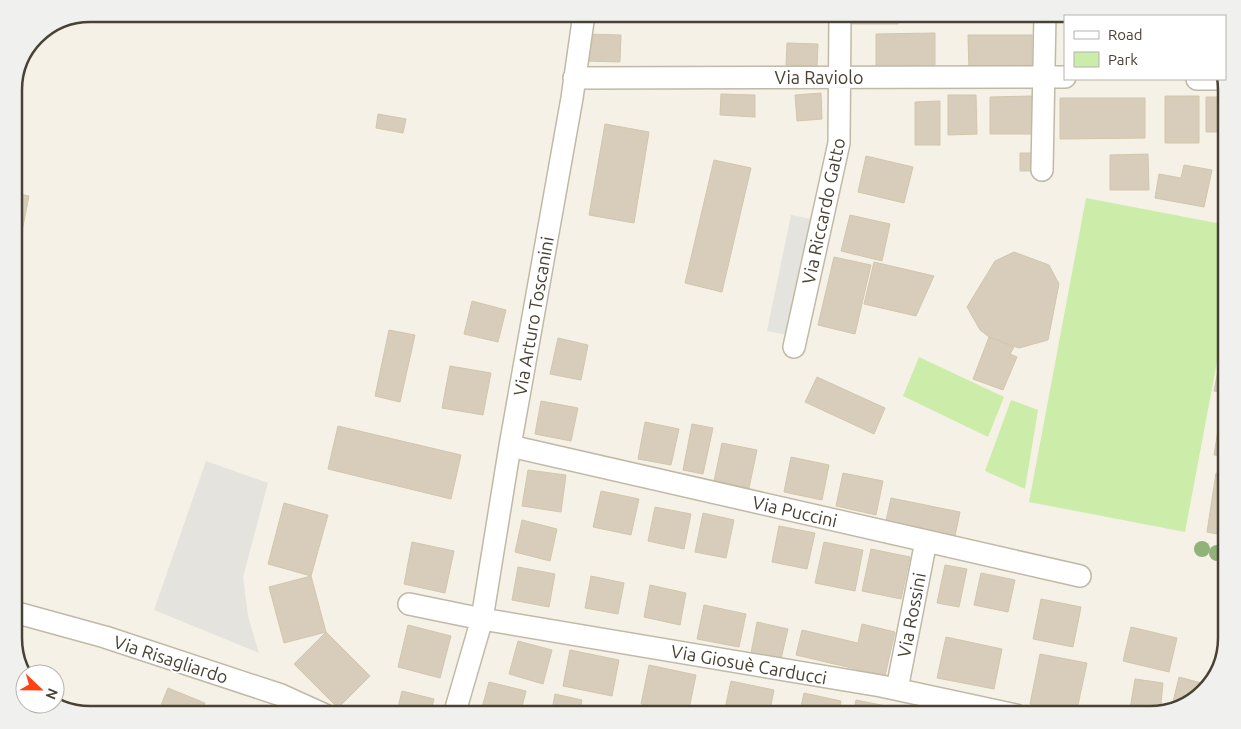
<svg xmlns="http://www.w3.org/2000/svg" width="1241" height="729" viewBox="0 0 1241 729" font-family="Ubuntu,sans-serif">
<style>
.green{fill:#ccedaa}
.parking{fill:#e5e3de}
.building{fill:#d7cdba;stroke:#d3c6ac}
.lines{fill:none;stroke-linecap:round;stroke-linejoin:round}
.minor-casing{stroke:#c1b9a7;stroke-width:24}
.minor{stroke:#fff;stroke-width:21}
.tree{fill:#91b37a}
.labels{text-anchor:middle;dominant-baseline:central;stroke-width:4;stroke-linejoin:round;paint-order:stroke}
.street-label{font-size:18px;fill:#484134;stroke:#fff}
.rim{fill:none;stroke:#484134;stroke-width:2.5}
</style>
<rect width="100%" height="100%" fill="#f5f1e6"/>
<path class="green" d="M 1086,198 L 1227,225 L 1227,309 L 1185,532 L 1029,502 Z
M 919,357 L 1004,397 L 988,437 L 903,396 Z
M 1011,400 L 1038,410 L 1025,489 L 985,471 Z"/>
<path class="parking" d="M 791,215 L 812,219 L 788,335 L 767,331 Z
M 206,461 L 268,483 L 243,577 L 248,616 L 259,653 L 154,610 Z"/>
<path class="building" d="M 852,14 L 898,14 L 898,24 L 852,24 Z
M 935,33 L 935,69 L 876,70 L 876,34 Z
M 587,34 L 621,35 L 620,62 L 586,61 Z
M 968,35 L 1032,35 L 1032,71 L 969,71 Z
M 787,43 L 818,44 L 817,66 L 786,65 Z
M 821,93 L 822,119 L 797,121 L 795,95 Z
M 721,94 L 755,95 L 755,117 L 720,115 Z
M 948,95 L 976,95 L 977,134 L 948,135 Z
M 1032,96 L 1033,134 L 990,134 L 990,97 Z
M 1165,96 L 1199,96 L 1199,143 L 1165,143 Z
M 1206,97 L 1227,97 L 1227,132 L 1206,132 Z
M 1060,98 L 1145,98 L 1145,138 L 1060,139 Z
M 940,101 L 940,145 L 915,145 L 915,102 Z
M 378,114 L 406,119 L 403,133 L 376,128 Z
M 605,124 L 649,132 L 634,223 L 589,215 Z
M 1020,153 L 1033,153 L 1033,171 L 1020,171 Z
M 1148,154 L 1149,190 L 1110,190 L 1110,155 Z
M 866,156 L 913,167 L 904,203 L 858,192 Z
M 714,160 L 751,168 L 722,292 L 685,283 Z
M 1184,165 L 1212,170 L 1204,207 L 1155,198 L 1159,174 L 1181,178 Z
M 14,193 L 29,196 L 14,272 Z
M 850,215 L 890,224 L 882,261 L 841,251 Z
M 1014,252 L 1049,265 L 1059,284 L 1048,340 L 1019,348 L 989,337 L 980,330 L 967,307 L 995,261 Z
M 834,257 L 871,265 L 855,334 L 818,325 Z
M 874,262 L 934,276 L 916,316 L 864,304 Z
M 472,301 L 506,310 L 498,342 L 464,334 Z
M 1227,324 L 1227,394 L 1214,391 Z
M 389,330 L 415,335 L 400,402 L 375,396 Z
M 989,337 L 1014,347 L 1010,354 L 1017,357 L 1003,390 L 973,379 Z
M 558,338 L 588,345 L 581,380 L 550,374 Z
M 450,366 L 491,373 L 483,415 L 442,408 Z
M 817,377 L 885,408 L 874,434 L 805,402 Z
M 541,401 L 578,408 L 571,441 L 535,434 Z
M 1221,412 L 1227,413 L 1227,457 L 1214,455 Z
M 645,422 L 679,429 L 671,465 L 638,459 Z
M 692,424 L 713,428 L 703,474 L 683,470 Z
M 338,426 L 461,455 L 451,499 L 328,469 Z
M 722,443 L 757,450 L 749,488 L 714,481 Z
M 791,457 L 829,465 L 822,500 L 784,492 Z
M 528,470 L 566,475 L 561,512 L 522,506 Z
M 843,473 L 883,481 L 876,515 L 836,506 Z
M 1216,473 L 1227,475 L 1227,536 L 1207,532 Z
M 601,491 L 639,499 L 631,535 L 593,527 Z
M 891,498 L 960,512 L 955,536 L 886,521 Z
M 284,503 L 328,515 L 311,576 L 268,564 Z
M 655,507 L 691,514 L 684,549 L 648,541 Z
M 703,513 L 734,520 L 726,558 L 695,552 Z
M 522,520 L 557,529 L 550,561 L 515,552 Z
M 779,526 L 815,533 L 807,569 L 772,562 Z
M 412,542 L 454,551 L 445,593 L 404,584 Z
M 824,542 L 863,550 L 855,591 L 815,583 Z
M 871,549 L 910,557 L 901,599 L 862,591 Z
M 945,565 L 967,569 L 959,607 L 937,603 Z
M 518,567 L 555,574 L 549,607 L 512,600 Z
M 981,573 L 1015,580 L 1008,612 L 974,605 Z
M 311,576 L 326,632 L 284,643 L 269,587 Z
M 591,576 L 624,583 L 618,614 L 585,608 Z
M 650,585 L 686,593 L 680,625 L 644,617 Z
M 1041,599 L 1081,607 L 1073,647 L 1033,639 Z
M 704,605 L 746,614 L 739,647 L 697,639 Z
M 757,622 L 788,629 L 781,659 L 751,653 Z
M 862,624 L 895,632 L 885,676 L 796,655 L 802,630 L 858,643 Z
M 408,625 L 451,636 L 440,678 L 398,667 Z
M 1131,627 L 1177,638 L 1169,672 L 1123,661 Z
M 326,632 L 370,676 L 338,708 L 294,664 Z
M 946,637 L 1002,649 L 994,689 L 937,678 Z
M 518,641 L 552,650 L 543,684 L 509,674 Z
M 570,650 L 619,660 L 612,696 L 563,686 Z
M 1040,654 L 1087,663 L 1076,714 L 1030,704 Z
M 649,665 L 696,675 L 688,714 L 641,704 Z
M 1179,677 L 1209,685 L 1189,705 L 1171,710 Z
M 1135,679 L 1163,683 L 1160,713 L 1150,715 L 1129,715 Z
M 731,681 L 774,690 L 769,715 L 735,715 L 724,713 Z
M 489,682 L 526,691 L 520,715 L 480,715 Z
M 168,688 L 205,703 L 200,715 L 157,715 Z
M 402,691 L 434,699 L 430,715 L 396,715 Z
M 804,693 L 841,701 L 838,715 L 799,715 Z
M 555,694 L 582,700 L 579,715 L 551,715 Z
M 856,700 L 896,708 L 894,715 L 853,715 Z"/>
<g class="lines">
<g class="minor-casing">
<path id="minor" d="M 574,78 L 1065,77
M 1197,79 L 1225,79
M 1042,170 L 1045,14
M 794,347 L 839,143 L 840,14
M 510,446 L 1080,576
M 409,604 L 482,619 L 881,686 L 1016,715
M 14,612 L 105,637 L 281,695 L 325,715
M 897,689 L 926,541
M 454,715 L 482,619 L 510,446 L 572,98 L 584,14"/>
</g>
<use href="#minor" class="minor"/>
</g>
<g class="tree">
<circle cx="1202" cy="549" r="8"/>
<circle cx="1217" cy="553" r="8"/>
</g>
<g class="labels">
<g class="street-label">
<text x="819" y="77">Via Raviolo</text>
<text transform="translate(823 211) rotate(-78)">Via Riccardo Gatto</text>
<text transform="translate(533 316) rotate(-80)">Via Arturo Toscanini</text>
<text transform="translate(795 511) rotate(13)">Via Puccini</text>
<text transform="translate(911 615) rotate(-79)">Via Rossini</text>
<text transform="translate(171 659) rotate(18)">Via Risagliardo</text>
<text transform="translate(749 664) rotate(10)">Via Giosuè Carducci</text>
</g>
</g>
<path d="M0 0H1241V729H0ZM90 22H1150A68 68 0 0 1 1218 90V638A68 68 0 0 1 1150 706H90A68 68 0 0 1 22 638V90A68 68 0 0 1 90 22Z" fill="#f0f0ef" fill-rule="evenodd"/>
<path class="rim" d="M90 22H1150A68 68 0 0 1 1218 90V638A68 68 0 0 1 1150 706H90A68 68 0 0 1 22 638V90A68 68 0 0 1 90 22Z"/>
<rect x="1064" y="15" width="162" height="65" fill="#ffffff" stroke="#b6b3ae"/>
<rect x="1074" y="31" width="25" height="8" fill="#ffffff" stroke="#b6b3ae"/>
<text x="1108" y="40" font-size="15" fill="#484134">Road</text>
<rect x="1074" y="52" width="25" height="15" fill="#ccedaa" stroke="#b6b3ae"/>
<text x="1108" y="65" font-size="15" fill="#484134">Park</text>
<g transform="translate(40 689) rotate(112)"><circle r="24" fill="#ffffff" stroke="#b6b3ae"/>
<path d="M0-4L9 19L0 12L-9 19Z" fill="#ff4212"/>
<text y="-8" font-size="14" font-weight="bold" text-anchor="middle" fill="#484134">N</text>
</g>
</svg>
